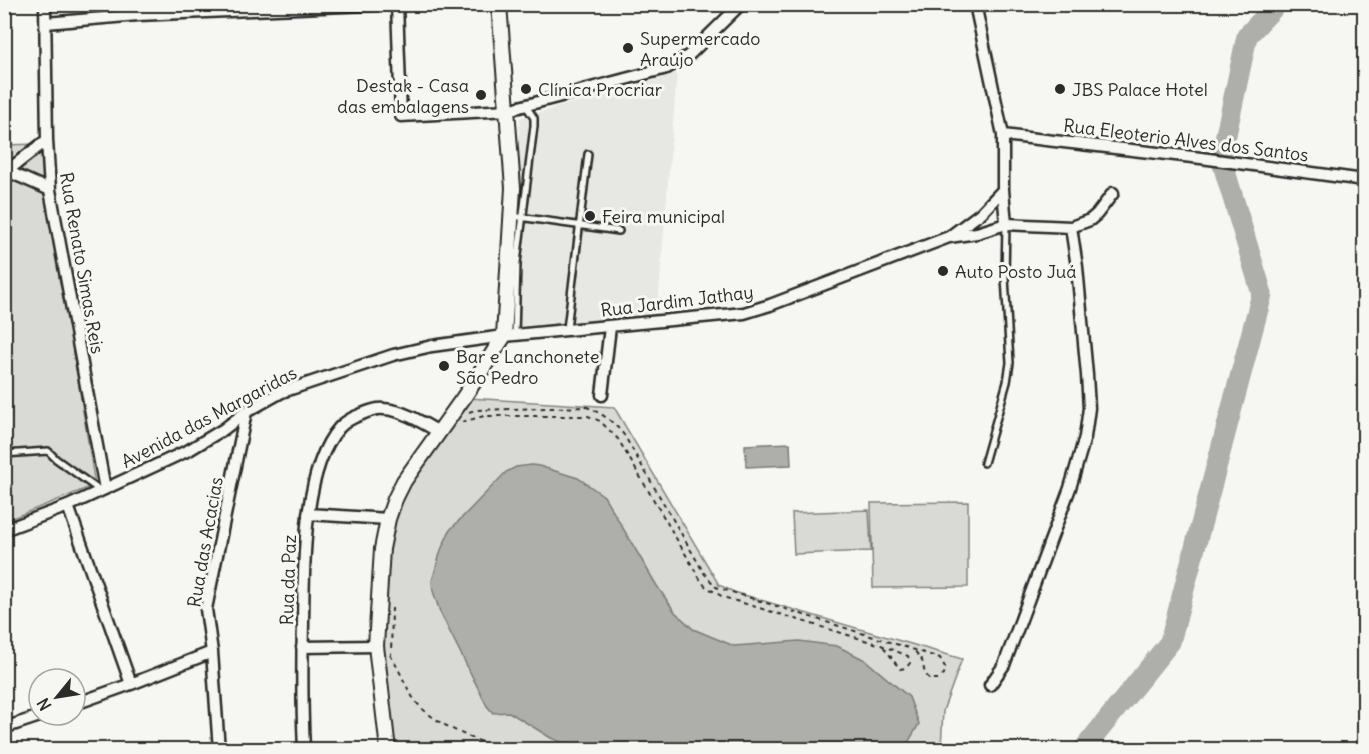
<svg xmlns="http://www.w3.org/2000/svg" width="1369" height="754" viewBox="0 0 1369 754" font-family="Delius,sans-serif">
<style>
.built{fill:#e7e7e3}
.green{fill:#d9d9d5;stroke:#828280;stroke-width:1.5}
.water{fill:#aeaeab;stroke:#7a7a78;stroke-width:1.5}
.lines{fill:none;stroke-linecap:round;stroke-linejoin:round}
.river{stroke:#aeaeab;stroke-width:21}
.service-casing{stroke:#2b2b2b;stroke-width:10}
.minor-casing{stroke:#2b2b2b;stroke-width:15}
.tertiary-casing{stroke:#2b2b2b;stroke-width:18}
.path{stroke:#2b2b2b;stroke-width:2;stroke-dasharray:4.5 4.5;stroke-linecap:butt}
.service{stroke:#f6f6f2;stroke-width:5}
.minor{stroke:#f6f6f2;stroke-width:10}
.tertiary{stroke:#f6f6f2;stroke-width:14}
.poi-dot{fill:#2b2b2b;stroke:#f6f6f2;stroke-width:2}
.labels{text-anchor:middle;dominant-baseline:central;stroke-width:6;stroke-linejoin:round;paint-order:stroke}
.poi-label{font-size:18px;fill:#2b2b2b;stroke:#f6f6f2;text-anchor:start}
.street-label{font-size:18px;fill:#2b2b2b;stroke:#f6f6f2}
</style>
<rect width="100%" height="100%" fill="#f6f6f2"/>
<filter id="ink" filterUnits="userSpaceOnUse"><feTurbulence type="fractalNoise" baseFrequency=".0167" numOctaves="2"/><feDisplacementMap in="SourceGraphic" scale="12" xChannelSelector="R" yChannelSelector="G"/><feConvolveMatrix kernelMatrix="1 2 1 2 8 2 1 2 1" color-interpolation-filters="sRGB"/></filter>
<g filter="url(#ink)">
<path class="built" d="M 677,73 L 657,315 L 508,327 L 520,118 Z"/>
<path class="green" d="M 40,144 L 95,485 L 5,521 L 4,145 Z
M 468,398 L 614,407 L 719,585 L 734,592 L 962,659 L 943,711 L 941,749 L 393,750 L 381,651 L 385,546 L 405,485 Z
M 968,502 L 968,587 L 873,588 L 871,503 Z
M 869,510 L 871,551 L 794,554 L 792,513 Z"/>
<path class="water" d="M 790,443 L 791,465 L 746,467 L 745,445 Z
M 532,465 L 539,466 L 578,478 L 604,496 L 657,586 L 675,612 L 693,629 L 734,646 L 799,641 L 837,646 L 865,660 L 909,697 L 919,724 L 909,741 L 897,750 L 578,749 L 551,738 L 509,712 L 493,713 L 487,706 L 440,612 L 433,591 L 432,581 L 441,550 L 450,530 L 506,472 L 516,467 Z"/>
<g class="lines">
<path class="river" d="M 1083,750 L 1170,642 L 1262,294 L 1221,158 L 1247,36 L 1277,4"/>
<g class="service-casing">
<path id="service" d="M 519,217 L 619,231
M 567,329 L 588,154
M 515,335 L 517,263 L 534,126 L 534,118 L 526,106
M 4,454 L 48,451 L 56,459 L 99,490
M 984,463 L 1007,382 L 1010,363 L 1005,277 L 1006,224"/>
</g>
<g class="minor-casing">
<path id="minor" d="M 45,4 L 47,140 L 50,190 L 105,489
M 397,4 L 401,116 L 508,110 L 667,68 L 688,56 L 741,4
M 975,4 L 1003,135 L 1003,190 L 1006,224
M 46,23 L 138,15 L 391,4
M 1003,135 L 1201,158 L 1364,180
M 4,170 L 7,171 L 47,140
M 7,171 L 50,190
M 949,237 L 981,213 L 1003,190
M 602,395 L 610,327
M 68,506 L 131,684
M 308,514 L 388,519
M 4,530 L 68,506 L 189,450 L 224,429 L 246,412 L 282,392 L 393,355 L 432,346 L 504,336 L 744,313 L 770,305 L 949,237 L 977,233 L 1006,224 L 1071,227 L 1090,220 L 1097,214 L 1113,193
M 302,647 L 376,646
M 990,685 L 1004,665 L 1070,488 L 1085,437 L 1089,408 L 1087,375 L 1077,267 L 1071,227
M 75,704 L 131,684 L 212,652
M 4,728 L 43,715
M 219,750 L 212,652 L 206,609 L 246,412
M 304,750 C 302,707 302,664 303,622 C 304,568 302,470 339,428 C 345,421 354,417 362,414 C 369,411 377,408 384,409 C 403,410 423,423 439,432"/>
</g>
<g class="tertiary-casing">
<path id="tertiary" d="M 388,750 L 376,646 L 382,549 L 388,519 L 395,499 L 404,481 L 464,397 L 504,336 L 513,188 L 499,4"/>
</g>
<path class="path" d="M 469,412 L 475,410 L 587,407 C 603,414 613,421 624,435 L 704,573 L 716,587 L 940,658 L 945,667 L 944,674 L 938,679 L 930,679 L 925,674 L 922,660 L 914,650
M 462,422 L 484,416 L 588,416 L 600,421 L 618,439 L 700,579 L 705,586 L 723,597 L 881,645 L 908,656 L 910,663 L 906,668 L 900,669 C 893,661 889,652 881,645
M 390,655 C 399,668 404,683 412,696 C 428,723 475,740 504,750
M 391,657 L 392,608"/>
<use href="#service" class="service"/>
<use href="#minor" class="minor"/>
<use href="#tertiary" class="tertiary"/>
</g>
</g>
<g class="poi-dot">
<circle cx="628" cy="48" r="6"/>
<circle cx="526" cy="89" r="6"/>
<circle cx="1060" cy="89" r="6"/>
<circle cx="481" cy="95" r="6"/>
<circle cx="590" cy="216" r="6"/>
<circle cx="943" cy="271" r="6"/>
<circle cx="444" cy="366" r="6"/>
</g>
<g class="labels">
<g class="poi-label">
<text x="640" y="38">Supermercado<tspan x="640" dy="21">Araújo</tspan></text>
<text x="469" y="85" text-anchor="end">Destak - Casa<tspan x="469" dy="21">das embalagens</tspan></text>
<text x="538" y="89">Clínica Procriar</text>
<text x="1072" y="89">JBS Palace Hotel</text>
<text x="602" y="216">Feira municipal</text>
<text x="955" y="271">Auto Posto Juá</text>
<text x="456" y="356">Bar e Lanchonete<tspan x="456" dy="21">São Pedro</tspan></text>
</g>
<g class="street-label">
<text transform="translate(1186 140) rotate(7)">Rua Eleoterio Alves dos Santos</text>
<text transform="translate(82 263) rotate(80)">Rua Renato Simas Reis</text>
<text transform="translate(677 301) rotate(-7)">Rua Jardim Jathay</text>
<text transform="translate(209 417) rotate(-28)">Avenida das Margaridas</text>
<text transform="translate(205 542) rotate(-80)">Rua das Acacias</text>
<text transform="translate(288 580) rotate(-88)">Rua da Paz</text>
</g>
</g>
<rect width="1369" height="754" fill="none" stroke="#f6f6f2" stroke-width="24"/>
<rect x="12" y="12" width="1345" height="730" fill="none" stroke="#2b2b2b" stroke-width="2" filter="url(#ink)"/>
<g transform="translate(57 697) rotate(240)"><circle r="28" fill="#f6f6f2" stroke="#a5a5a2" stroke-width="1.5"/>
<path d="M0-4.5L10 22L0 15L-10 22Z" fill="#2b2b2b"/>
<text y="-9" font-size="16" font-weight="bold" text-anchor="middle" fill="#2b2b2b">N</text>
</g>
</svg>
